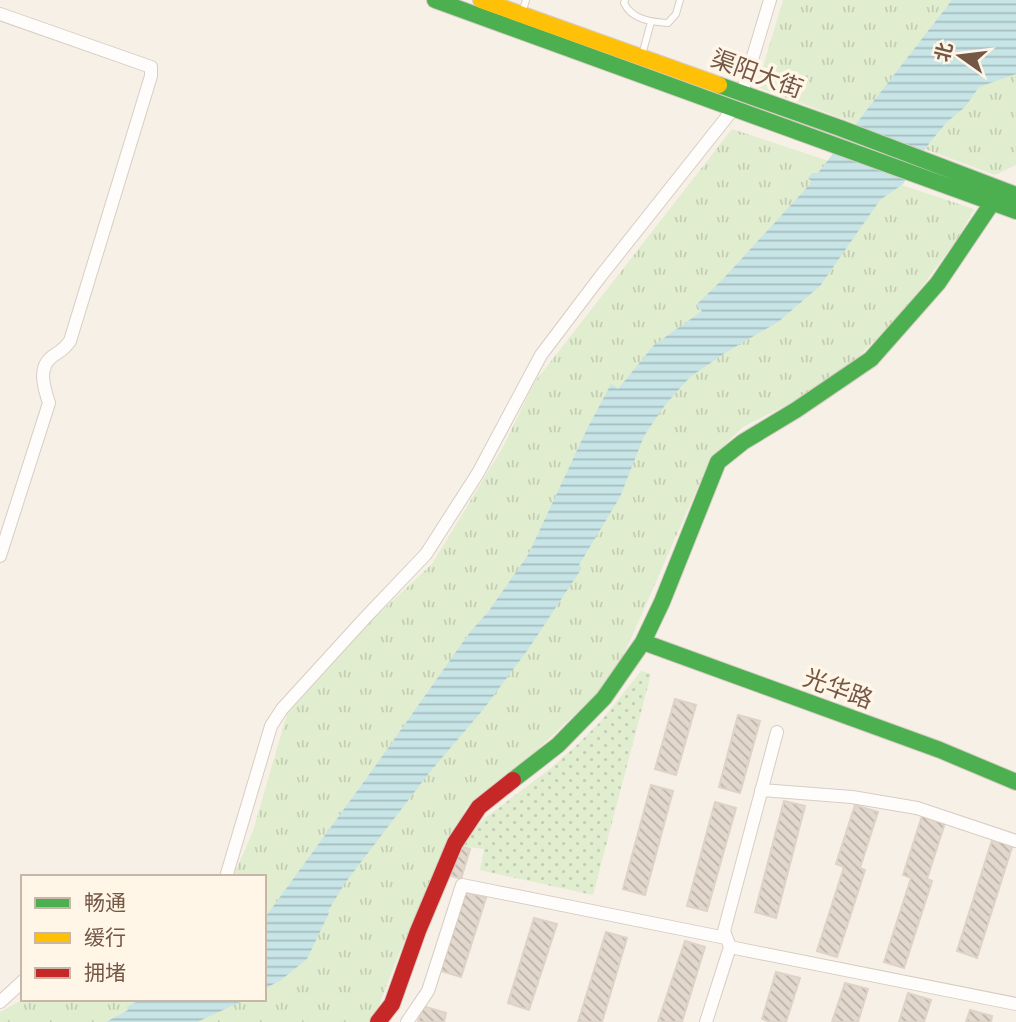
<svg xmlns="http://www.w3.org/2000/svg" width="1016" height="1022" viewBox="0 0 1016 1022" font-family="'Fira Sans','Noto Sans SC',sans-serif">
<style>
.grass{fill:url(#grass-dots)}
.park{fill:url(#park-tufts)}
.water{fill:url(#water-rules)}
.building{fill:url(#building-back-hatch);stroke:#dfd3c8;stroke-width:2}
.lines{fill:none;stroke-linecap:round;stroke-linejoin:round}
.lane-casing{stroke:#d8cdc4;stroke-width:8}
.street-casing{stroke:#d8cdc4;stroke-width:14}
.fast-casing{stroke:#d7cdc3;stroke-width:18}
.slow-casing{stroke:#d7cdc3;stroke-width:18}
.jam-casing{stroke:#d7cdc3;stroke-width:18}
.lane{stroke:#fefdfb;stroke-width:6}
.street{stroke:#fefdfb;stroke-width:12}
.fast{stroke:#4caf50;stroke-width:16}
.slow{stroke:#ffc107;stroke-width:16}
.jam{stroke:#c62828;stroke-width:16}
.labels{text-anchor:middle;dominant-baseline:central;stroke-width:7;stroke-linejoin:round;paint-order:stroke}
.street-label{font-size:24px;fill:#755746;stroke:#fff6e7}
</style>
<defs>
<pattern id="grass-dots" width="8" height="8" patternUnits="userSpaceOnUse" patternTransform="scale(1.75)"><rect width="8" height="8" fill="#e1edcf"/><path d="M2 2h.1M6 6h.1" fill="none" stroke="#c4cdb3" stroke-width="1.8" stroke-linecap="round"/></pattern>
<pattern id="park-tufts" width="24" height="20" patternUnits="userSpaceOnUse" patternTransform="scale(1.75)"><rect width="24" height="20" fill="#e1edcf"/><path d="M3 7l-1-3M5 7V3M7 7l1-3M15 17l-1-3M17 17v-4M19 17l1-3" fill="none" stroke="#c4cdb3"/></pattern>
<pattern id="water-rules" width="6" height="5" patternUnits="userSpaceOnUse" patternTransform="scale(1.75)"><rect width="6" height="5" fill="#c7e4e7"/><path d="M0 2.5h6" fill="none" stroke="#a6bcbd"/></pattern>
<pattern id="building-back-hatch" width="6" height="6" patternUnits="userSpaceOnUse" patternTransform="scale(1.75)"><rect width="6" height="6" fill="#e3d8cd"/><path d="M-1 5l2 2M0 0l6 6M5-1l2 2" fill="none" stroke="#bdb2a8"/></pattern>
</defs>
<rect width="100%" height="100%" fill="#f6f0e6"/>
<path class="grass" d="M 641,671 L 651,674 L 593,895 L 480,870 L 484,849 L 459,846 L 484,819 L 551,768 L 578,744 L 601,721 Z"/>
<path class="park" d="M 783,0 L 1016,0 L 1016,165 L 995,175 L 757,87 Z
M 732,129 L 974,209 L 958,238 L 903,312 L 855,360 L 802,397 L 743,427 L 710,459 L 630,641 L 608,683 L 520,766 L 466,808 L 398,956 L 377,1011 L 369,1022 L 0,1022 L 0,1012 L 24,999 L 264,999 L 264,877 L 233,877 L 253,831 L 287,714 L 373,619 L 432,564 L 503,447 L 534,383 Z"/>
<path class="water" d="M 952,0 L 1016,0 L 1016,74 L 979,87 L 965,107 L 948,121 L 930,142 L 903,184 L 880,200 L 820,286 L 778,322 L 728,351 L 690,377 L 665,405 L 644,436 L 620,497 L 579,565 L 582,568 L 527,651 L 482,711 L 429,773 L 345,883 L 328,911 L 329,913 L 307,959 L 281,980 L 264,989 L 264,919 L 376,765 L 470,632 L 488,612 L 528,555 L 587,429 L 611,384 L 618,389 L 654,345 L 702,311 L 696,305 L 723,279 L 812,182 L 808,178 L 812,173 L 818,173 Z
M 141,999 L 247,999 L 197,1022 L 106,1022 L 128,1010 L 127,1007 Z"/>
<path class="building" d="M 675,699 L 696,705 L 676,775 L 655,769 Z
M 738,715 L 760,721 L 740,793 L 719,787 Z
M 651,785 L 673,791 L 645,895 L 623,889 Z
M 784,801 L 805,806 L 776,918 L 755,912 Z
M 715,802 L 736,808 L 707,911 L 687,906 Z
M 855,805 L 878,812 L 860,868 L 865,870 L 837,957 L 817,951 L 844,867 L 836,864 Z
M 922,816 L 945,823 L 927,879 L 932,881 L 904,968 L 884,962 L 911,878 L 903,875 Z
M 993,837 L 1013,844 L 977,958 L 957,951 Z
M 459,846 L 470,849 L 461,879 L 449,875 Z
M 463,891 L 486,898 L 461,977 L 438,970 Z
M 534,918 L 557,924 L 529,1010 L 508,1003 Z
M 606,932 L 627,938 L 602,1022 L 578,1022 Z
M 685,941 L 705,947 L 682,1022 L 658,1022 Z
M 776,972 L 800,978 L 786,1022 L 770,1022 L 762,1019 Z
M 845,983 L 868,989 L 858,1022 L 832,1022 Z
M 908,993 L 931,1000 L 924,1022 L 899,1022 Z
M 423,1006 L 446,1013 L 444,1022 L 418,1022 Z
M 970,1010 L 992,1016 L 991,1022 L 966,1022 Z"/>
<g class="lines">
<g class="lane-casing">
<path id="lane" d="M 625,0 L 624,3 C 632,20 652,22 668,23 L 676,14 L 680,0
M 522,13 L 526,0
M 642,55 L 651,22"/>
</g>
<g class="street-casing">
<path id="street" d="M 0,14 L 151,67 L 151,76 L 70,341 C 63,351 61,350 53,356 C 37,367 44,388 49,403 L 0,556
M 742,93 L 770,0
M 761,790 L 852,797 L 917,808 L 1016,841
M 226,877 L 271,726 L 282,709 L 365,618 L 426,554 L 478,473 L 541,355 L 600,277 L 734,108
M 730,947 L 1016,1004
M 0,1002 L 23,981
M 407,1022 L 428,991 L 462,885 L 726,938
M 706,1022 L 730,947 L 724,931 L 777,732"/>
</g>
<g class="fast-casing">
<path id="fast" d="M 435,0 L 1016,211
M 719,85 L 840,128 L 1016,195
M 643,642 L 940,750 L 1016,782
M 513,780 L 558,745 L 604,698 L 643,642 L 662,602 L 718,462 L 743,442 L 796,410 L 871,359 L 938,283 L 992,203"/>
</g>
<g class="slow-casing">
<path id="slow" d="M 481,0 L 719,85"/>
</g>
<g class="jam-casing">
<path id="jam" d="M 378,1022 L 392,1004 L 418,931 L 455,843 L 479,807 L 513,780"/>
</g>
<use href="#lane" class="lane"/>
<use href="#street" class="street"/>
<use href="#fast" class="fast"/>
<use href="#slow" class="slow"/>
<use href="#jam" class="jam"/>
</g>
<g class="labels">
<g class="street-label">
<text transform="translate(757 74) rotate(20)">渠阳大街</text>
<text transform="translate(838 689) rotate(20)">光华路</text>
</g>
</g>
<rect x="21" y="875" width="245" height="126" fill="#fff6e7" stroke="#c8b6a7" stroke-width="2"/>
<rect x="35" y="898" width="35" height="10" fill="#4caf50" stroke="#c8b6a7" stroke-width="2"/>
<text x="84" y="910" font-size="21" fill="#755746">畅通</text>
<rect x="35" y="933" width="35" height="10" fill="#ffc107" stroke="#c8b6a7" stroke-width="2"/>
<text x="84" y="945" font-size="21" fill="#755746">缓行</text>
<rect x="35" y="968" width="35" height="10" fill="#c62828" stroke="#c8b6a7" stroke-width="2"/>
<text x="84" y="980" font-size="21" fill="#755746">拥堵</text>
<g transform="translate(960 56) rotate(284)" stroke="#fff6e7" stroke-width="5" paint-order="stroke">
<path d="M0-5L12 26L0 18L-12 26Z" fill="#755746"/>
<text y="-10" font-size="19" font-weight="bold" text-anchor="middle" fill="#755746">北</text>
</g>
</svg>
